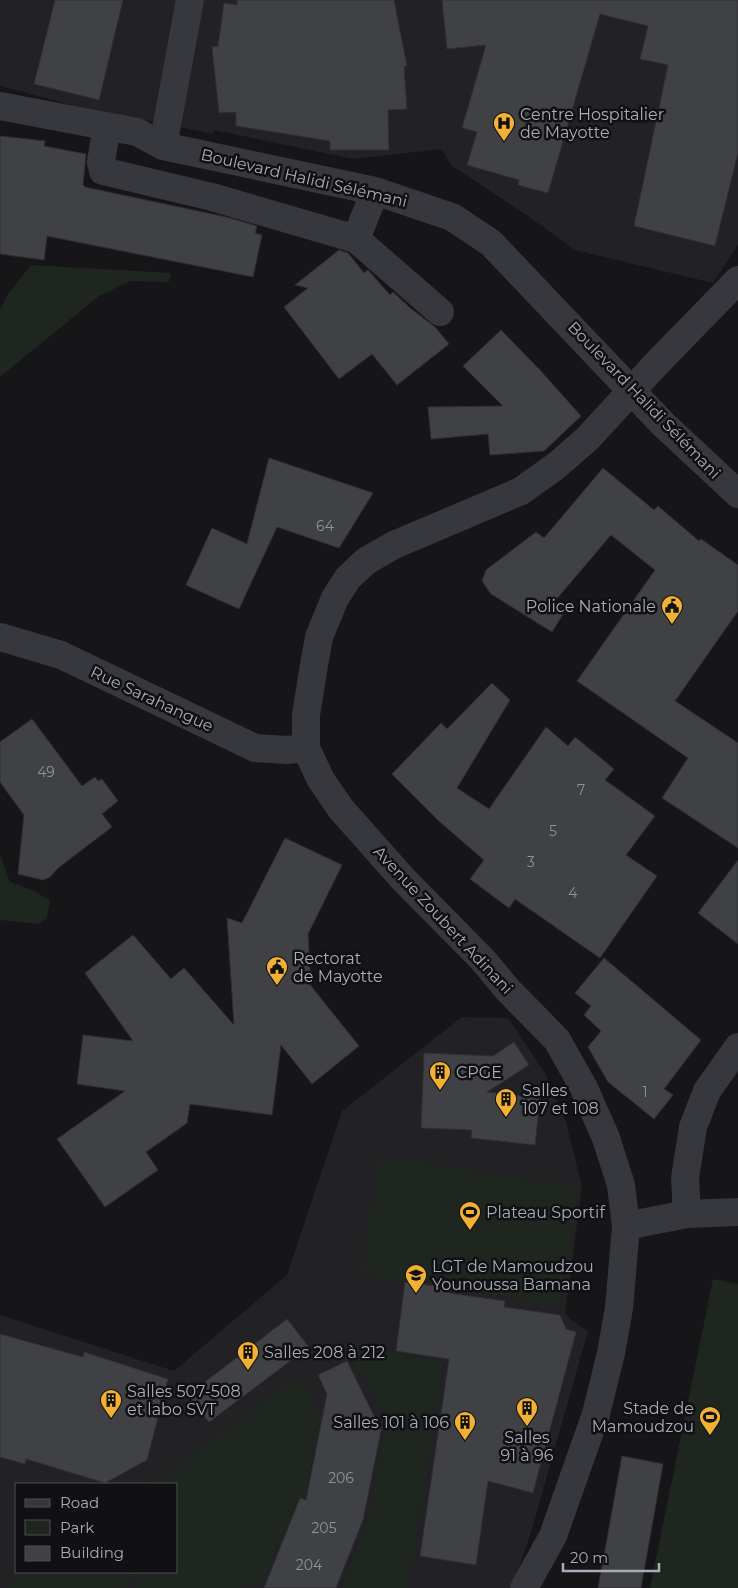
<svg xmlns="http://www.w3.org/2000/svg" width="738" height="1588" viewBox="0 0 738 1588" font-family="Montserrat,sans-serif">
<style>
.built{fill:#222225;fill-rule:evenodd}
.green{fill:#1e261f}
.building{fill:#404145;stroke:#303034}
.lines{fill:none;stroke-linecap:round;stroke-linejoin:round}
.minor{stroke:#37383d;stroke-width:28}
.labels{text-anchor:middle;dominant-baseline:central;stroke-width:5;stroke-linejoin:round;paint-order:stroke}
.number-label{font-size:14px;fill:#8e929b}
.poi-label{font-size:16px;fill:#a8adb8;stroke:#111113;text-anchor:start}
.street-label{font-size:16px;fill:#a8adb8;stroke:#111113}
</style>
<rect width="100%" height="100%" fill="#161618"/>
<path class="built" d="M 0,0 L 738,0 L 738,245 L 713,283 L 575,250 L 529,217 L 451,165 L 442,149 L 353,159 L 214,130 L 213,134 L 79,107 L 0,86 Z
M 462,1017 L 508,1018 L 545,1073 L 566,1122 L 582,1186 L 565,1313 L 571,1320 L 588,1331 L 532,1529 L 512,1588 L 0,1588 L 0,1315 L 174,1371 L 287,1275 L 342,1111 ZM 16,1484 L 176,1484 L 176,1572 L 16,1572 Z"/>
<path class="green" d="M 31,265 L 171,273 L 169,282 L 130,281 L 99,296 L 0,377 L 0,310 L 8,294 Z
M 0,854 L 10,882 L 30,889 L 50,900 L 47,918 L 39,924 L 0,920 Z
M 380,1156 L 579,1188 L 560,1306 L 361,1274 Z
M 713,1279 L 738,1284 L 738,1588 L 650,1588 Z
M 350,1346 L 444,1362 L 408,1588 L 341,1588 L 369,1518 L 386,1423 L 368,1386 L 351,1359 Z
M 297,1377 L 320,1410 L 305,1496 L 299,1495 L 266,1574 L 276,1577 L 240,1588 L 137,1588 L 136,1572 L 176,1572 L 176,1484 L 145,1484 L 165,1476 Z
M 16,1570 L 16,1572 L 127,1572 L 127,1588 L 9,1588 Z"/>
<path class="building" d="M 55,0 L 123,0 L 99,100 L 34,84 Z
M 237,0 L 394,0 L 407,66 L 404,66 L 407,109 L 388,110 L 389,150 L 330,150 L 330,141 L 236,126 L 236,112 L 219,113 L 212,47 L 218,46 L 224,3 L 237,5 Z
M 442,0 L 738,0 L 738,153 L 715,246 L 634,226 L 668,65 L 640,59 L 648,26 L 600,14 L 548,193 L 518,185 L 519,180 L 467,165 L 477,132 L 462,128 L 486,45 L 447,49 Z
M 0,136 L 45,141 L 44,146 L 86,154 L 83,185 L 85,187 L 226,217 L 257,226 L 255,233 L 262,235 L 253,277 L 47,236 L 44,260 L 0,254 Z
M 339,250 L 348,253 L 364,273 L 368,270 L 390,295 L 393,292 L 410,308 L 435,327 L 449,344 L 397,385 L 372,354 L 339,379 L 284,307 L 308,288 L 295,285 Z
M 501,330 L 540,370 L 581,416 L 544,451 L 490,455 L 488,434 L 431,439 L 428,407 L 503,406 L 463,366 Z
M 269,458 L 373,493 L 339,548 L 277,527 L 239,609 L 186,585 L 212,528 L 247,544 Z
M 603,468 L 654,510 L 658,506 L 699,541 L 701,539 L 738,565 L 738,611 L 675,701 L 738,743 L 738,848 L 662,798 L 688,758 L 577,681 L 655,570 L 611,535 L 554,602 L 565,611 L 552,632 L 491,594 L 482,581 L 486,570 L 536,532 L 544,538 Z
M 492,683 L 510,700 L 457,788 L 489,809 L 546,727 L 568,746 L 575,737 L 614,769 L 605,780 L 655,816 L 626,855 L 657,876 L 600,958 L 515,899 L 509,908 L 470,879 L 484,860 L 440,822 L 392,774 L 441,723 L 447,729 Z
M 32,719 L 82,786 L 95,777 L 98,781 L 102,779 L 118,801 L 102,814 L 112,827 L 58,868 L 50,877 L 43,880 L 18,874 L 24,815 L 0,782 L 0,742 Z
M 285,838 L 342,865 L 308,934 L 311,986 L 359,1046 L 312,1084 L 281,1045 L 272,1115 L 190,1104 L 187,1123 L 146,1152 L 158,1170 L 105,1207 L 57,1139 L 125,1091 L 77,1084 L 83,1035 L 133,1041 L 85,973 L 133,935 L 171,979 L 184,968 L 234,1025 L 227,918 L 242,923 Z
M 738,860 L 738,944 L 698,913 Z
M 604,958 L 701,1040 L 664,1089 L 673,1095 L 654,1119 L 608,1082 L 588,1047 L 601,1031 L 584,1015 L 591,1006 L 575,993 Z
M 514,1042 L 529,1065 L 487,1092 L 540,1098 L 535,1145 L 471,1138 L 472,1130 L 421,1128 L 424,1053 L 493,1056 Z
M 405,1282 L 450,1288 L 449,1293 L 505,1301 L 504,1307 L 560,1315 L 566,1329 L 576,1332 L 533,1493 L 488,1481 L 476,1565 L 420,1556 L 449,1359 L 396,1351 Z
M 287,1319 L 309,1347 L 209,1422 L 188,1395 Z
M 0,1334 L 83,1357 L 84,1352 L 168,1379 L 147,1460 L 105,1483 L 26,1459 L 25,1464 L 0,1457 Z
M 347,1361 L 381,1430 L 363,1520 L 336,1588 L 264,1588 L 300,1498 L 306,1500 L 327,1394 L 318,1375 Z
M 622,1456 L 663,1464 L 641,1588 L 598,1588 Z"/>
<g class="lines">
<path class="minor" d="M 0,106 L 137,132 L 163,146 L 375,191 L 452,217 L 491,243 L 663,424 L 738,494
M 107,126 L 101,162 L 103,171 L 212,197 L 356,239 L 375,191
M 163,146 L 190,0
M 356,239 L 440,312
M 0,637 L 61,655 L 255,748 L 287,750 L 306,748
M 687,1214 L 685,1178 L 693,1127 L 707,1091 L 738,1047
M 626,1226 L 687,1214 L 738,1212
M 524,1588 L 553,1536 L 596,1414 L 611,1353 L 619,1308 L 626,1226 L 621,1185 L 606,1138 L 584,1088 L 557,1040 L 508,990 L 483,960 L 403,879 L 341,809 L 321,780 L 306,748 L 306,715 L 313,671 L 319,637 L 335,598 L 348,578 L 366,561 L 394,545 L 521,491 L 556,466 L 587,439 L 658,362 L 738,280"/>
</g>
<defs>
<g id="hospital-pin" transform="scale(1.125)"><path d="M0 17L-7.5 6A9.5 9.5 0 1 1 7.5 6Z" fill="#f2b134" stroke="#111113"/><path d="M-5-5h3v3.5h4V-5h3V5h-3V1.5h-4V5h-3Z" fill="#111"/></g>
<g id="civic-pin" transform="scale(1.125)"><path d="M0 17L-7.5 6A9.5 9.5 0 1 1 7.5 6Z" fill="#f2b134" stroke="#111113"/><path d="M-.6-6.5H3V-4.5H.6V-3L4-1V1h2V6H-6V1h2V-1L-.6-3ZM-1.2 2.5V6h2.4V2.5Z" fill="#111"/></g>
<g id="building-pin" transform="scale(1.125)"><path d="M0 17L-7.5 6A9.5 9.5 0 1 1 7.5 6Z" fill="#f2b134" stroke="#111113"/><path d="M-4-6H4V6H1V3H-1V6H-4ZM-2.5-4.3h1.7v1.8h-1.7ZM.8-4.3h1.7v1.8H.8ZM-2.5-1h1.7V.8h-1.7ZM.8-1h1.7V.8H.8Z" fill="#111"/></g>
<g id="stadium-pin" transform="scale(1.125)"><path d="M0 17L-7.5 6A9.5 9.5 0 1 1 7.5 6Z" fill="#f2b134" stroke="#111113"/><path d="M0-5a6.5 5 0 1 0 0 10a6.5 5 0 1 0 0-10ZM-3.5-1.8h7v3.6h-7Z" fill="#111"/></g>
<g id="school-pin" transform="scale(1.125)"><path d="M0 17L-7.5 6A9.5 9.5 0 1 1 7.5 6Z" fill="#f2b134" stroke="#111113"/><path d="M0-5L7-2L0 1L-7-2ZM-4 1L0 2.5L4 1V4Q0 6-4 4Z" fill="#111"/></g>
</defs>
<g fill-rule="evenodd">
<use href="#hospital-pin" x="504" y="123"/>
<use href="#civic-pin" x="672" y="606"/>
<use href="#civic-pin" x="277" y="967"/>
<use href="#building-pin" x="440" y="1072"/>
<use href="#building-pin" x="506" y="1099"/>
<use href="#stadium-pin" x="470" y="1212"/>
<use href="#school-pin" x="416" y="1275"/>
<use href="#building-pin" x="248" y="1352"/>
<use href="#building-pin" x="111" y="1400"/>
<use href="#building-pin" x="527" y="1408"/>
<use href="#stadium-pin" x="710" y="1417"/>
<use href="#building-pin" x="465" y="1422"/>
</g>
<g class="labels">
<g class="number-label">
<text x="325" y="526">64</text>
<text x="46" y="772">49</text>
<text x="581" y="790">7</text>
<text x="553" y="831">5</text>
<text x="531" y="862">3</text>
<text x="573" y="893">4</text>
<text x="645" y="1092">1</text>
<text x="341" y="1478">206</text>
<text x="324" y="1528">205</text>
<text x="309" y="1565">204</text>
</g>
<g class="poi-label">
<text x="520" y="114">Centre Hospitalier<tspan x="520" dy="18">de Mayotte</tspan></text>
<text x="656" y="606" text-anchor="end">Police Nationale</text>
<text x="293" y="958">Rectorat<tspan x="293" dy="18">de Mayotte</tspan></text>
<text x="456" y="1072">CPGE</text>
<text x="522" y="1090">Salles<tspan x="522" dy="18">107 et 108</tspan></text>
<text x="486" y="1212">Plateau Sportif</text>
<text x="432" y="1266">LGT de Mamoudzou<tspan x="432" dy="18">Younoussa Bamana</tspan></text>
<text x="264" y="1352">Salles 208 à 212</text>
<text x="127" y="1391">Salles 507-508<tspan x="127" dy="18">et labo SVT</tspan></text>
<text x="694" y="1408" text-anchor="end">Stade de<tspan x="694" dy="18">Mamoudzou</tspan></text>
<text x="449" y="1422" text-anchor="end">Salles 101 à 106</text>
<text x="527" y="1437" text-anchor="middle">Salles<tspan x="527" dy="18">91 à 96</tspan></text>
</g>
<g class="street-label">
<text transform="translate(304 178) rotate(13)">Boulevard Halidi Sélémani</text>
<text transform="translate(644 400) rotate(46)">Boulevard Halidi Sélémani</text>
<text transform="translate(152 699) rotate(25)">Rue Sarahangue</text>
<text transform="translate(443 920) rotate(47)">Avenue Zoubert Adinani</text>
</g>
</g>
<rect x="15" y="1483" width="162" height="90" fill="#111113" stroke="#4d4f55"/>
<rect x="25" y="1499" width="25" height="8" fill="#37383d" stroke="#4d4f55"/>
<text x="60" y="1508" font-size="15" fill="#a8adb8">Road</text>
<rect x="25" y="1520" width="25" height="15" fill="#1e261f" stroke="#4d4f55"/>
<text x="60" y="1533" font-size="15" fill="#a8adb8">Park</text>
<rect x="25" y="1546" width="25" height="15" fill="#404145" stroke="#4d4f55"/>
<text x="60" y="1558" font-size="15" fill="#a8adb8">Building</text>
<path d="M563 1563v8h96v-8" fill="none" stroke="#a8adb8" stroke-width="2.5"/>
<text x="570" y="1563" font-size="15" fill="#a8adb8" stroke="#111113" stroke-width="4" paint-order="stroke">20 m</text>
</svg>
